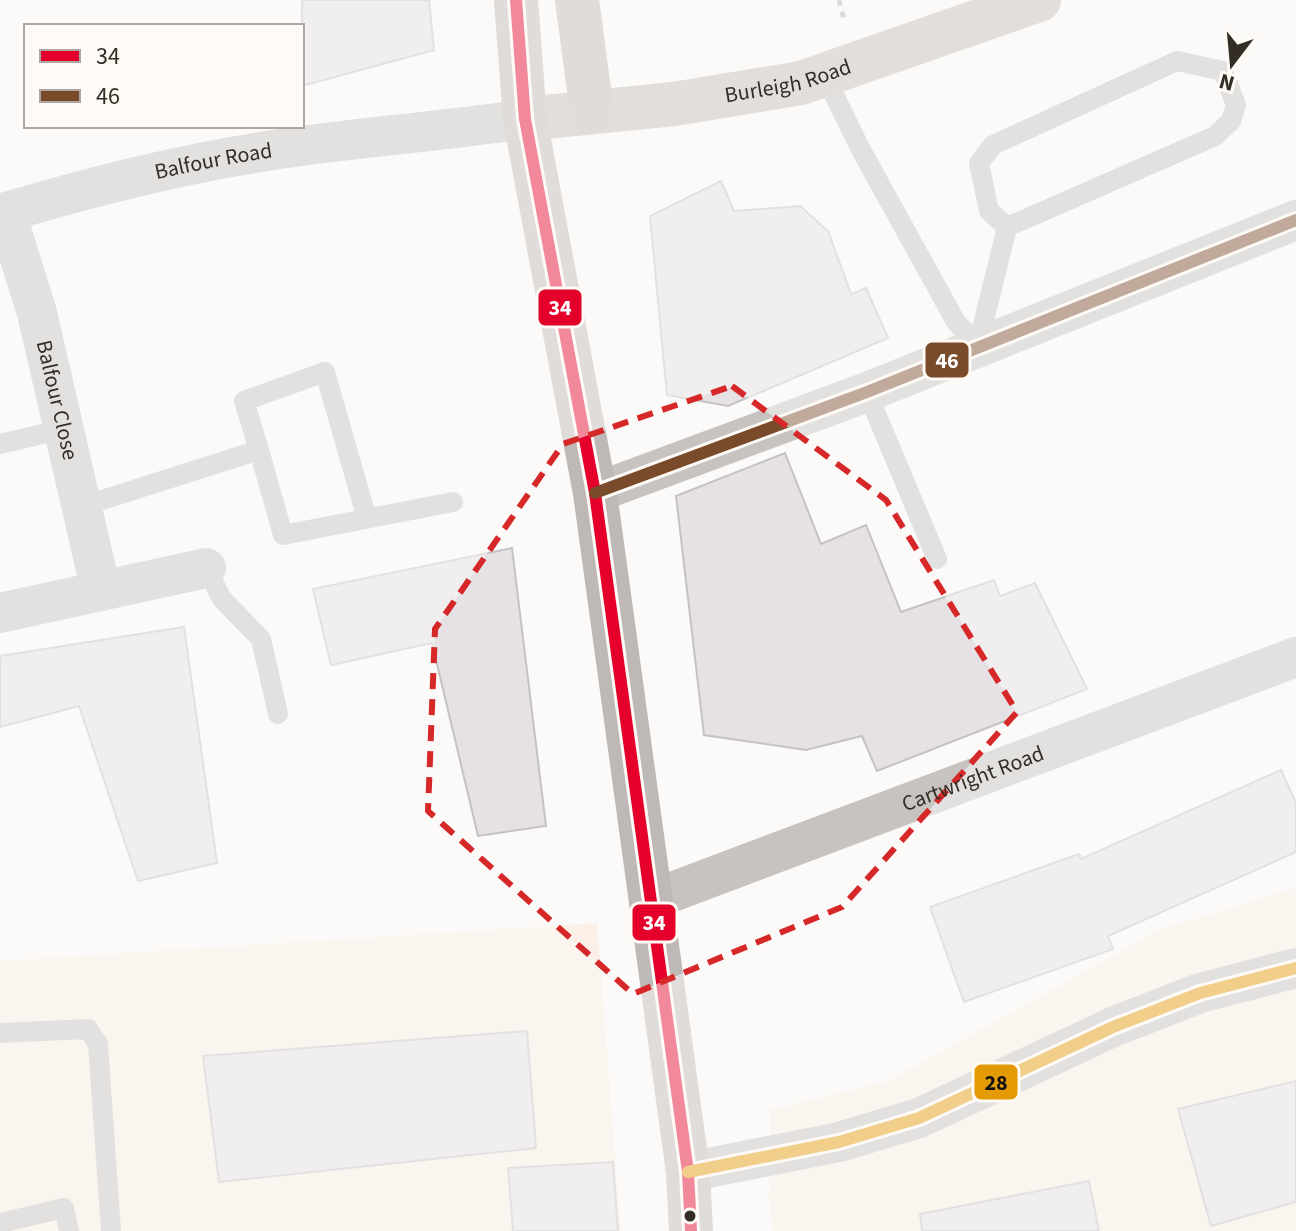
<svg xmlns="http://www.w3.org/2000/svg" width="1296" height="1231" viewBox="0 0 1296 1231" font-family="'Source Sans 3',sans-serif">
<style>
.built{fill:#faf0e7}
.building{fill:#e5e1e5;stroke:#c4c2c5;stroke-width:2}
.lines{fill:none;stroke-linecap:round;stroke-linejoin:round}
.path{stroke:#b7b4b3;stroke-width:5;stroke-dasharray:6 6;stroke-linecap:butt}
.service{stroke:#c6c3c1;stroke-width:20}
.minor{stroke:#c6c3c1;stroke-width:40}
.primary{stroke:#c0bcb9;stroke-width:44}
.trunk{stroke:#beb9b6;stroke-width:44}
.bus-1-casing{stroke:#fefaf6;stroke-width:18}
.bus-2-casing{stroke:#fefaf6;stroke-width:18}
.bus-3-casing{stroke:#fefaf6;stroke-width:18}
.bus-1{stroke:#e4002b;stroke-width:12}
.bus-2{stroke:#7a4b2a;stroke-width:12}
.bus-3{stroke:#e49a04;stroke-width:12}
.marked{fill:none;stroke:#d62828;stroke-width:6;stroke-dasharray:16 10;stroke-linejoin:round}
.bus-dot{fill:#342d26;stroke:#fefaf6;stroke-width:3}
.labels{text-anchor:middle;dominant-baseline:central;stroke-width:6;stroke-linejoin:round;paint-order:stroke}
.street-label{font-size:22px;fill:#342d26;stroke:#fefaf6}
.line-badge{stroke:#fefaf6;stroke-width:3}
.badge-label{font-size:22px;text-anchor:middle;font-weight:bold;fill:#fff}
.pale-badge-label{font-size:22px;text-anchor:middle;font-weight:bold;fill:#111}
</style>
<rect width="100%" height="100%" fill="#fcfaf8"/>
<path class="built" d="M 1296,888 L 1296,1231 L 773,1231 L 769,1200 L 770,1110 L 891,1080 L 1159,930 Z
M 597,923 L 621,1231 L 0,1231 L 0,961 Z"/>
<path class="building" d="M 302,0 L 429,0 L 434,50 L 302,86 Z
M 721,181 L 734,211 L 800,206 L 828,231 L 851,294 L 866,288 L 888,338 L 728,406 L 667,395 L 650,216 Z
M 785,453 L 821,544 L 866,525 L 901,612 L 994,580 L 1000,596 L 1035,583 L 1087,689 L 877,771 L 862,736 L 806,750 L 704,735 L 676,496 Z
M 512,548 L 546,826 L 478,836 L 432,643 L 331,665 L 313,589 Z
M 184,627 L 217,863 L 138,881 L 79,706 L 0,727 L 0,656 Z
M 1281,770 L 1296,803 L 1296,852 L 1108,936 L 1113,949 L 964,1002 L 930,907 L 1079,854 L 1081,859 Z
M 527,1031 L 536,1148 L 219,1182 L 203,1056 Z
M 1296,1081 L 1296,1202 L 1211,1226 L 1178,1109 Z
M 613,1162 L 618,1231 L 513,1231 L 508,1168 Z
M 1089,1181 L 1099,1231 L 922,1231 L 920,1214 Z"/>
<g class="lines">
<path class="path" d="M 839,0 L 844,20"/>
<path class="service" d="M 824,74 L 860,148 L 956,322 L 978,345
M 978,345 L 1007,227 L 989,211 L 979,163 L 993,145 L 1177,61 L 1223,71 L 1236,105 L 1231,121 L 1215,136 L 1007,227
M 867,392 L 937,559
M 0,444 L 64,429
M 259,450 L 244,401 L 325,372 L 367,519
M 80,507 L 259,450 L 283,535 L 453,502
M 206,568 L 222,599 L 261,639 L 278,714
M 0,1033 L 88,1029 L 98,1044 L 111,1231
M 0,1223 L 64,1208 L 69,1231"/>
<g class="minor">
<path id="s1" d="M 6,213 L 37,313 L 101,591"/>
<path id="s2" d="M 0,214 C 99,184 200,159 302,146 C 376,136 451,130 525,119"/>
<path d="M 595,493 L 867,392 L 1296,220"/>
<path d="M 0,613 L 206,568"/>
<path id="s3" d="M 651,900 L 1296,657"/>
<path d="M 688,1172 L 839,1142 L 919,1118 L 1113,1027 L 1200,993 L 1296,968"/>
</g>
<path class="primary" id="s4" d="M 525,119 L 674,104 L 801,83 L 1039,0"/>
<path class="trunk" d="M 516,0 L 525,119 L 595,493 L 688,1172 L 691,1231
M 577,0 L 592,112"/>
<g class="bus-1-casing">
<path id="bus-1" d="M 516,0 L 525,119 L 595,493 L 688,1172 L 691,1231"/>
</g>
<g class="bus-2-casing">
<path id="bus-2" d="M 595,493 L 867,392 L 1296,220"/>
</g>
<g class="bus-3-casing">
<path id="bus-3" d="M 688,1172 L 839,1142 L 919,1118 L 1113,1027 L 1200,993 L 1296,968"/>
</g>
<use href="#bus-1" class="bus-1"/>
<use href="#bus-2" class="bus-2"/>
<use href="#bus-3" class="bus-3"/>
</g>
<path d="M0 0H1296V1231H0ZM 732,386 L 886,500 L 1017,712 L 842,907 L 633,994 L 428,811 L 435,629 L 563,444 Z" fill="#fcfaf8" fill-opacity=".55" fill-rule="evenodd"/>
<path class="marked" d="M 732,386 L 886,500 L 1017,712 L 842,907 L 633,994 L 428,811 L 435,629 L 563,444 Z"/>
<circle class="bus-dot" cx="690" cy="1216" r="7"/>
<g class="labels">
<g class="street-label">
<text stroke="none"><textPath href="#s4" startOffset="266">Burleigh Road</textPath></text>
<text stroke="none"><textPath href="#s2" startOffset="220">Balfour Road</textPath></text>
<text stroke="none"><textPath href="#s1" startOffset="194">Balfour Close</textPath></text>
<text stroke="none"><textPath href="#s3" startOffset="344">Cartwright Road</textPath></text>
</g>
</g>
<g class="line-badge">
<rect x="537" y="288" width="46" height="39" rx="8" fill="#e4002b"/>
<rect x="924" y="341" width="46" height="38" rx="8" fill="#7a4b2a"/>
<rect x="631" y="903" width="46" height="39" rx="8" fill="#e4002b"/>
<rect x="973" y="1063" width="46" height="38" rx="8" fill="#e49a04"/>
</g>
<g class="badge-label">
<text x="560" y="315">34</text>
<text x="947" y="368">46</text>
<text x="654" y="930">34</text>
</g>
<g class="pale-badge-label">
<text x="996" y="1090">28</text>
</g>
<rect x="24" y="24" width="280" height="104" fill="#fefaf6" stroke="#ada8a3" stroke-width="2"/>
<rect x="40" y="50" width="40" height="12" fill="#e4002b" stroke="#ada8a3" stroke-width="2"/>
<text x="96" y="64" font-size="24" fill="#342d26">34</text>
<rect x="40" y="90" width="40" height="12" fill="#7a4b2a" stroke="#ada8a3" stroke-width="2"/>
<text x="96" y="104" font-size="24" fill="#342d26">46</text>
<g transform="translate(1232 64) rotate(196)" stroke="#fefaf6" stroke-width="6" paint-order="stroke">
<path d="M0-6L14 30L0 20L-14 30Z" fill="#342d26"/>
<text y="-12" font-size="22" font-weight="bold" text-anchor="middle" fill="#342d26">N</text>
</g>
</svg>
